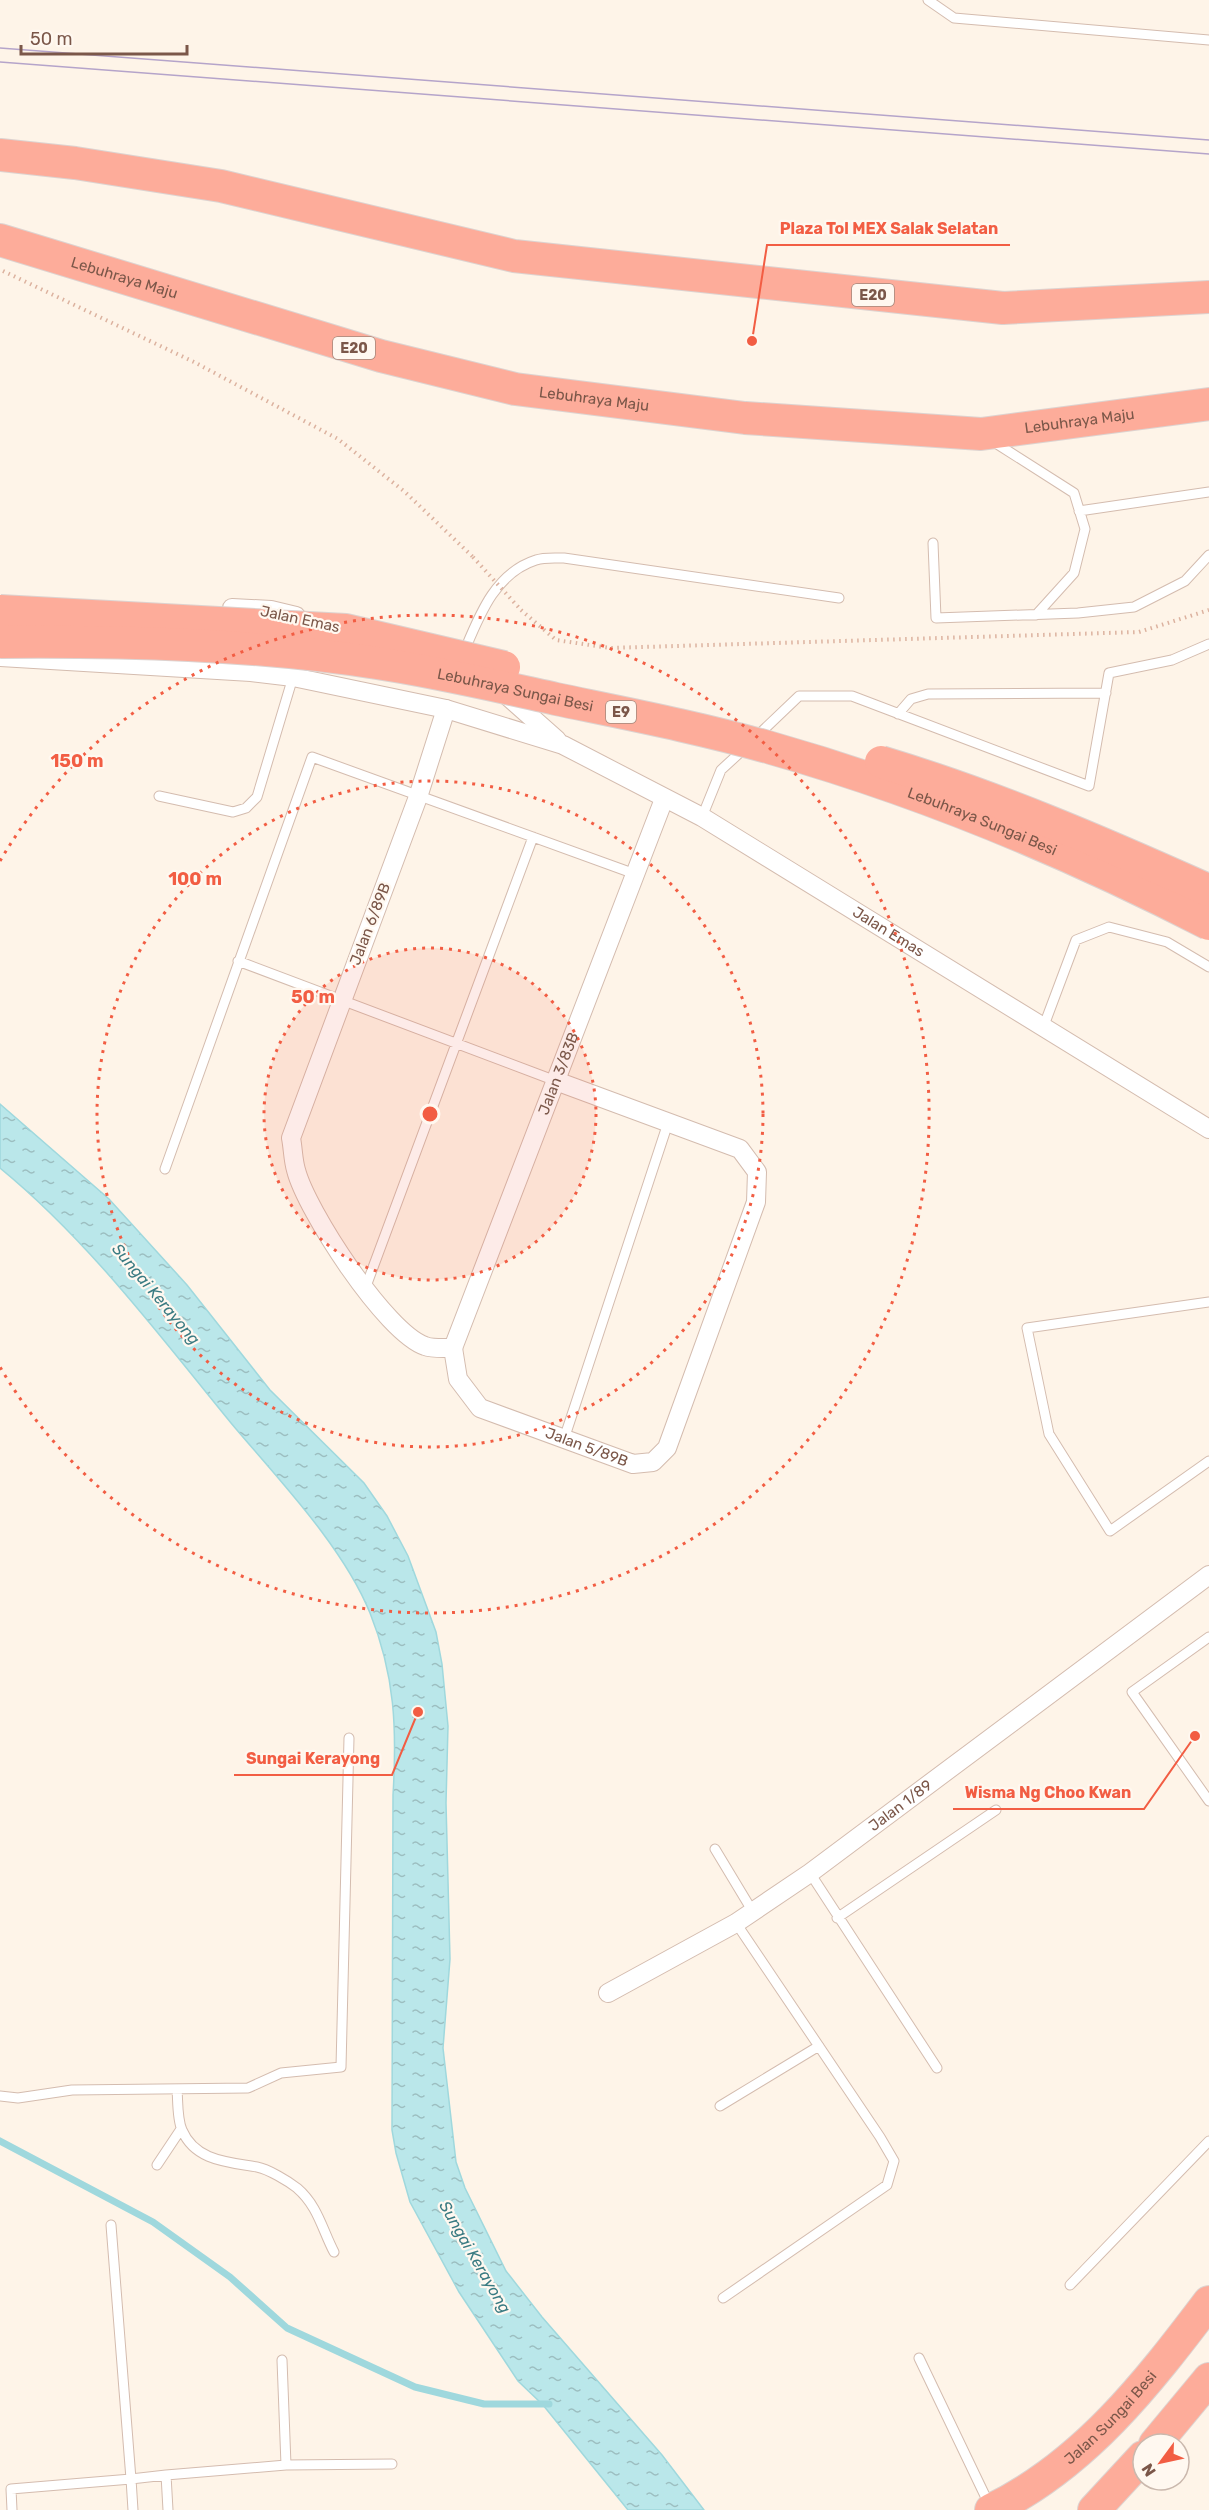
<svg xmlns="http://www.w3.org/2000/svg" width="1209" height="2510" viewBox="0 0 1209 2510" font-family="Rubik,sans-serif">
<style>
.water{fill:url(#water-ripples);stroke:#9fd8dd;stroke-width:1.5}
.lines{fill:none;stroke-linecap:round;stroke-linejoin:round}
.stream{stroke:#9fd8dd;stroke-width:7}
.service-casing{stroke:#d4bcaf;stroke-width:11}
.minor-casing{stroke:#d4bcaf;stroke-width:20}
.motorway-casing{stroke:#ddd3d0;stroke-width:34}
.path{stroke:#dcb29f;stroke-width:4;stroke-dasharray:1.5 4.5;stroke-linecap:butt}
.service{stroke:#fff;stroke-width:9}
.minor{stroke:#fff;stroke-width:18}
.motorway{stroke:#fdac9a;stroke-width:32}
.tram{stroke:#b5a4ca;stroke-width:1.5}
.motorway-bridge-casing{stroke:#ddd3d0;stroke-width:34;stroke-linecap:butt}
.path-bridge{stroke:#dcb29f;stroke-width:4;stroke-dasharray:1.5 4.5;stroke-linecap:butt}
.motorway-bridge{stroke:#fdac9a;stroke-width:32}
.ring{fill:none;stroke:#f25d43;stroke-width:3;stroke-dasharray:3 6}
.labels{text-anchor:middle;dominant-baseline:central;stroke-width:4.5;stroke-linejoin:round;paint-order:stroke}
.shield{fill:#fff8f0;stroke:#a3877b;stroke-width:1.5}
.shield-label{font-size:14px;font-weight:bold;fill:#7b5749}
.street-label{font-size:15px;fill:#7b5749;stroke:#fff8f0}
.water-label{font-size:16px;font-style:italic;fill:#3a7b82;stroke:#fff8f0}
.centre{fill:#f25d43;stroke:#fff8f0;stroke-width:3}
.ring-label{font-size:18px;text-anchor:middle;font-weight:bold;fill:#f25d43;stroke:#fff8f0;stroke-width:4.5;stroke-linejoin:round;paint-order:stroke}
.leader{fill:none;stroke:#f25d43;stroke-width:2}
.callout-dot{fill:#f25d43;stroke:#fff8f0;stroke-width:2}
.callout-label{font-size:16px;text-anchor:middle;font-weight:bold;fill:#f25d43;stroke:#fff8f0;stroke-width:4.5;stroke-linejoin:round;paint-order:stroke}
</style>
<defs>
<pattern id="water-ripples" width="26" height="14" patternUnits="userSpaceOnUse" patternTransform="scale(1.5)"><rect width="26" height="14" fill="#bae7ea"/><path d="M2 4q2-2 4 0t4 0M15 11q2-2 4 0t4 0" fill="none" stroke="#9cbec0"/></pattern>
</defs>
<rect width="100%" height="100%" fill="#fef4e8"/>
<path class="water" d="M 0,1104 L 109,1199 L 187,1285 L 270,1390 L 364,1483 L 387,1516 L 408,1556 L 436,1632 L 442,1664 L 448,1726 L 446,1803 L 450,1959 L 443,2048 L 456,2162 L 465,2188 L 506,2271 L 542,2317 L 662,2455 L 704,2510 L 628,2510 L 543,2405 L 518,2381 L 459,2292 L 410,2202 L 396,2153 L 392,2130 L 393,1795 C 397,1729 395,1675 370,1613 C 343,1546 277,1478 231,1423 C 159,1335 88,1240 0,1168 Z"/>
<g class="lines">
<path class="stream" d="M 0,2141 L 153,2222 L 230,2277 L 287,2328 L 415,2387 L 484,2404 L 549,2404"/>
<g class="service-casing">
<path id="service" d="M 928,0 L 954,18 L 1209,40
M 994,442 L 1074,493 L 1085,529 L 1074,573 L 1036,615
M 1079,511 L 1209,492
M 933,543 L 936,618 L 1078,613 L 1134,607 L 1185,581 L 1209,555
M 464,652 C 479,616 495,573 536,560 C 544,557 555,558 564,558 L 839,598
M 898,714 L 911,699 L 928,694 L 1106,693
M 756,737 L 799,696 L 852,696 L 1089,786 L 1109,673 L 1172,660 L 1209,644
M 159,796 L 233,812 L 246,808 L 257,797 L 293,677
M 702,817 L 721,770 L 746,747
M 238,961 L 556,1081
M 1043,1028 L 1076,940 L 1109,927 L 1167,942 L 1209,967
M 165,1169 L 312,757 L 635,874
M 365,1289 L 533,837
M 1209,1302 L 1027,1328 L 1049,1434 L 1110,1531 L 1209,1461
M 564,1439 L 668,1123
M 1209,1637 L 1132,1692 L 1209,1801
M 715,1849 L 753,1912
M 810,1873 L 937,2068
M 837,1918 L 996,1810
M 177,2089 C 178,2101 177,2119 182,2130 C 195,2161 228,2162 257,2167 C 268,2169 288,2181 297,2188 C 318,2206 322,2229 334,2252
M 0,2096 L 18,2098 L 72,2090 L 248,2088 L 281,2073 L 341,2067 L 349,1738
M 720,2106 L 819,2046
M 157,2165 L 181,2129
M 111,2225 L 131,2479 L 166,2475
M 1070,2285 L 1209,2141
M 723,2298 L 887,2185 L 894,2161 L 880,2137 L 736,1923
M 919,2358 L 989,2504
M 282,2360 L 286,2465
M 12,2510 L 11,2489 L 131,2479 L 133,2510
M 168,2510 L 166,2475 L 286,2465 L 392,2464"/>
</g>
<g class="minor-casing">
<g id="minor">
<path d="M 232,608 L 271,610 L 296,616"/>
<path id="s1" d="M 0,657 L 251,672 L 293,677 L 446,709 L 563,745 L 702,817 L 1209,1129"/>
<path d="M 504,693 L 557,740"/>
<path id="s2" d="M 446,709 L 418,797 L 291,1138 C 293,1148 293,1160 296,1170 C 306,1210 386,1333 425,1346 C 433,1349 444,1348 453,1348 L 458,1379 L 480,1408 L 633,1464 L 653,1462 L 667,1448 L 756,1202 L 757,1172 L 740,1149 L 556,1081"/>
<path id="s3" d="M 453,1348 L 664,799"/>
<path id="s4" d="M 608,1993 L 736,1923 L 810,1873 L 1209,1575"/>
</g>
</g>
<g class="motorway-casing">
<g id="motorway">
<path d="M 0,155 L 75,163 L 221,186 L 514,256 L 1003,308 L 1209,297"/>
<path id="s5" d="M 0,240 L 381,356 L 515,389 L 745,418 L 981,434 L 1209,404"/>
<path d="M 1155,2444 L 1209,2379"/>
<path id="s6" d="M 991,2510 C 1084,2465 1147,2384 1209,2302"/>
<path d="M 1094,2510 L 1143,2457"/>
</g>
</g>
<path class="path" d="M 3,271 L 194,362 L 338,439 L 405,492 L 473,557
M 521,610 L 556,640 L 610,648 L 1139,632 L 1209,610"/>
<use href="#service" class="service"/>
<use href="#minor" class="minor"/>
<use href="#motorway" class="motorway"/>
<path class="tram" d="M 0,48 L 1209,140
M 0,62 L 1209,154"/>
<g class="motorway-bridge-casing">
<g id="motorway-bridge">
<path d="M 0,611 L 346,630 L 504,667"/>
<path id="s7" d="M 0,642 C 125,641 253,644 377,663 C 437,672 497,686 556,699 C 628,714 701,728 771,748 C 923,791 1069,852 1209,924"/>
<path d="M 881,762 C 994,796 1101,842 1208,890"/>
</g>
</g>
<path class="path-bridge" d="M 473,557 L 521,610"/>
<use href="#motorway-bridge" class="motorway-bridge"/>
</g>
<circle cx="430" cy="1114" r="166" fill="#f25d43" fill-opacity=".12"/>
<g class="ring">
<circle cx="430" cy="1114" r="166"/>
<circle cx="430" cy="1114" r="333"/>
<path d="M0 861A499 499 0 1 1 0 1367"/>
</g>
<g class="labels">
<g class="shield">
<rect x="852" y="284" width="42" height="22" rx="4.5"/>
<rect x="333" y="337" width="42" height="22" rx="4.5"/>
<rect x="606" y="701" width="30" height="22" rx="4.5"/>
</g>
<g class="shield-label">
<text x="873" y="295">E20</text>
<text x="354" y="348">E20</text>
<text x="621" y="712">E9</text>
</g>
<g class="street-label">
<text stroke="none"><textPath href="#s5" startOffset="130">Lebuhraya Maju</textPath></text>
<text stroke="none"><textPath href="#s5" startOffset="616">Lebuhraya Maju</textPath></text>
<text stroke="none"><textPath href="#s5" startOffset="1104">Lebuhraya Maju</textPath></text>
<text transform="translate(300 619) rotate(12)">Jalan Emas</text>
<text stroke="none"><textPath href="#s7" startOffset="519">Lebuhraya Sungai Besi</textPath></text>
<text stroke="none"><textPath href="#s7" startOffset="1005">Lebuhraya Sungai Besi</textPath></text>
<text transform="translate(370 924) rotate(-69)">Jalan 6/89B</text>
<text stroke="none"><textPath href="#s1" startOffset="948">Jalan Emas</textPath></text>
<text stroke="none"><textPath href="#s3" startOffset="294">Jalan 3/83B</textPath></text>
<text stroke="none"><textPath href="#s2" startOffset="920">Jalan 5/89B</textPath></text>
<text stroke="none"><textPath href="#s4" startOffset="348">Jalan 1/89</textPath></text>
<text stroke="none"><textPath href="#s6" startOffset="152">Jalan Sungai Besi</textPath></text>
</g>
<g class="water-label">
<text transform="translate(156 1294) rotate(50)">Sungai Kerayong</text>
<text transform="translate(475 2257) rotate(60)">Sungai Kerayong</text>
</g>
</g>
<circle cx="430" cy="1114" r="9" class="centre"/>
<g class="ring-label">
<text x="77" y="767">150 m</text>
<text x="195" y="885">100 m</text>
<text x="313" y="1003">50 m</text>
</g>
<path class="leader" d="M752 341L767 245H1010M418 1712L392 1775H234M1195 1736L1144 1809H953"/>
<g class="callout-dot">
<circle cx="752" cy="341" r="6"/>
<circle cx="418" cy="1712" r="6"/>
<circle cx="1195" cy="1736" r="6"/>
</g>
<g class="callout-label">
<text x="889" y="234">Plaza Tol MEX Salak Selatan</text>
<text x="313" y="1764">Sungai Kerayong</text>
<text x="1048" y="1798">Wisma Ng Choo Kwan</text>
</g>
<g transform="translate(1161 2462) rotate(237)"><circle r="28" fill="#fff8f0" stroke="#cab8ad" stroke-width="1.5"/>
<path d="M0-4.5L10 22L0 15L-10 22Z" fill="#f25d43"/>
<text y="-9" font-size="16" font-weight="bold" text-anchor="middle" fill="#7b5749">N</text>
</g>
<path d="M21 45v9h166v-9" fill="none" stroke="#7b5749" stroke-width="3"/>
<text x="30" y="45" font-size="18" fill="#7b5749" stroke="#fff8f0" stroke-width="4.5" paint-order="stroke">50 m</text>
</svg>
